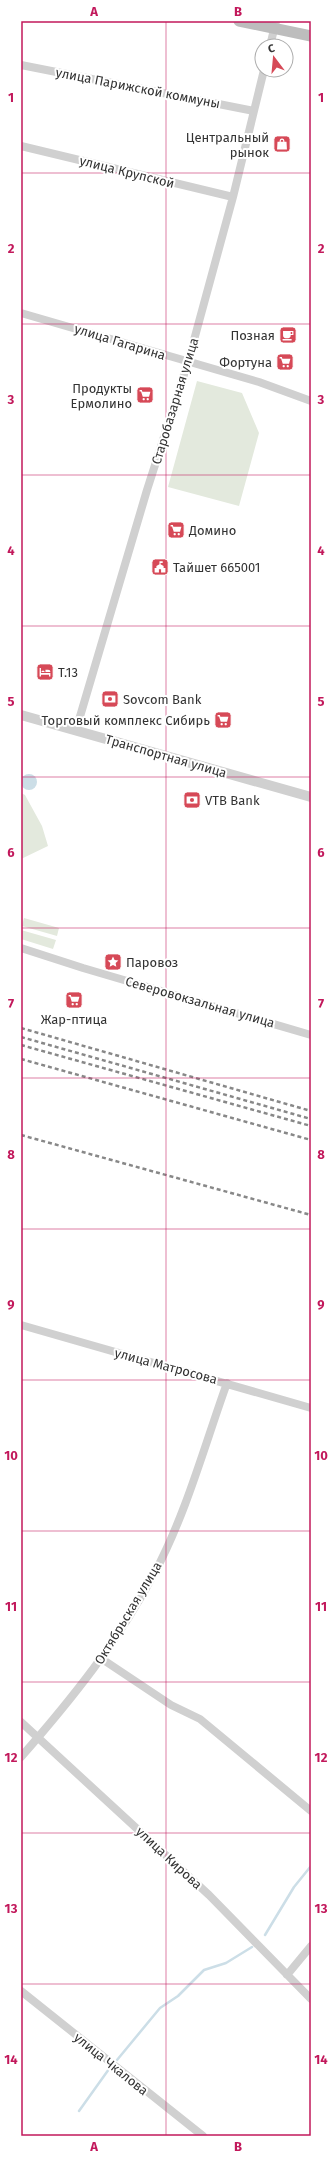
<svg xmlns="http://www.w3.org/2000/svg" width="332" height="2157" viewBox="0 0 332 2157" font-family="'Fira Sans',sans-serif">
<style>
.green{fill:#e3e9dd}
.water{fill:#ccdee7}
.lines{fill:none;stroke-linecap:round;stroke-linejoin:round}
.stream{stroke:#ccdee7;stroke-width:2.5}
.minor{stroke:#d0d0d0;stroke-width:8}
.tertiary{stroke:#d0d0d0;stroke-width:10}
.secondary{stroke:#bdbdbd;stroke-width:11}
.rail{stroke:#888;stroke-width:2.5;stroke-dasharray:4 3;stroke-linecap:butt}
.grid{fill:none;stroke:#c2185b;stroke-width:1;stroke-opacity:0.55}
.labels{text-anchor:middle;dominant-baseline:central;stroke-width:4;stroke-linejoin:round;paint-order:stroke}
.street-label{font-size:13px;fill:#333;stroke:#fff}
.poi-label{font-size:13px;fill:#333;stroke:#fff;text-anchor:start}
.neatline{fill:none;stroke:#c2185b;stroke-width:1.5}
.grid-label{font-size:13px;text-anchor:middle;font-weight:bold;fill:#c2185b}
</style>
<rect width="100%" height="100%" fill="#fff"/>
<path class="green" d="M 197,381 L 242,393 L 259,433 L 239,506 L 168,487 Z
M 21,793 L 25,795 L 42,826 L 48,846 L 21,859 Z
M 24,918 L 59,928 L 57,936 L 22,926 Z
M 21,930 L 56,940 L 53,949 L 21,939 Z"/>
<path class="water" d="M21 782a8 8 0 1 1 16 0a8 8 0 1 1-16 0Z"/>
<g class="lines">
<path class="stream" d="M 265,1935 L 294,1887 L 311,1866
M 117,2060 L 160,2008 L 178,1996 L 204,1970 L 226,1963 L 252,1947
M 79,2111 L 109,2069"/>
<path class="minor" d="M 270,46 L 276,21
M 21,65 L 254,111
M 21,146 L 233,197
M 21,313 L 259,382 L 311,401
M 76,730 L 147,490 L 188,362 L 233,197 L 264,70
M 21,948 L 83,968 L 311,1035
M 21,1325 L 311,1408
M 102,1659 L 171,1705 L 200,1719 L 311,1811
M 21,1722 L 209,1895 L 311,1999
M 21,1757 C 71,1700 120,1639 155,1572 C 186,1514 205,1444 227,1383
M 287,1975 L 311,1946
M 21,1991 L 203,2136"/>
<path class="tertiary" d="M 21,715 L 311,797"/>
<path class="secondary" d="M 239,21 L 311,36"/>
<path class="rail" d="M 21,1028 L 311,1111
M 21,1037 L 311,1119
M 21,1045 L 311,1126
M 21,1059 L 311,1140
M 21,1135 L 311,1215"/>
</g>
<path class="grid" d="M 166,21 L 166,2136M 21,173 L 311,173M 21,324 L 311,324M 21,475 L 311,475M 21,626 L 311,626M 21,777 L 311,777M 21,928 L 311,928M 21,1078 L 311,1078M 21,1229 L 311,1229M 21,1380 L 311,1380M 21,1531 L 311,1531M 21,1682 L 311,1682M 21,1833 L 311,1833M 21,1984 L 311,1984"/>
<defs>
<g id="shop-square" transform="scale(0.9)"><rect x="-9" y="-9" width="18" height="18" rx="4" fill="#d64957" stroke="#fff"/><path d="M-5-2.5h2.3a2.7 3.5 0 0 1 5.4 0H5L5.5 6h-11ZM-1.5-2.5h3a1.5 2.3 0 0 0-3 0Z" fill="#fff"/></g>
<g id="cafe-square" transform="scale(0.9)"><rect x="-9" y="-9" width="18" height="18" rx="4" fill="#d64957" stroke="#fff"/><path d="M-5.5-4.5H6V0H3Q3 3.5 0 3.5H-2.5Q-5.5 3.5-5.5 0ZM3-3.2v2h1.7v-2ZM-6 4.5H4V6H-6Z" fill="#fff"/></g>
<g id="supermarket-square" transform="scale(0.9)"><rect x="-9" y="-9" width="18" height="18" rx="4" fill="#d64957" stroke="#fff"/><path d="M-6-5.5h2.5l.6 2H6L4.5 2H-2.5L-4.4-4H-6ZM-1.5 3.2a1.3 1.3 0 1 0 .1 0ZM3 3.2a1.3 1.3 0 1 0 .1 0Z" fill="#fff"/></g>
<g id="civic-square" transform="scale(0.9)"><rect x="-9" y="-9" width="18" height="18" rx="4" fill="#d64957" stroke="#fff"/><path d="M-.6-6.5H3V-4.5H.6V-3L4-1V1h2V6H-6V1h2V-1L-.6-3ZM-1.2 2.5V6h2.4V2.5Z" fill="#fff"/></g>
<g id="hotel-square" transform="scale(0.9)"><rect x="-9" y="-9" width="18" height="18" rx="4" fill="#d64957" stroke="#fff"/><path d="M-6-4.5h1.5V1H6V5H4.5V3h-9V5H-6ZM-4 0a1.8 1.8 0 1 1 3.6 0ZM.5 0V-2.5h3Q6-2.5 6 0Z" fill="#fff"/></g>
<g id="bank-square" transform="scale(0.9)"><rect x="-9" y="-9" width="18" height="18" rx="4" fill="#d64957" stroke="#fff"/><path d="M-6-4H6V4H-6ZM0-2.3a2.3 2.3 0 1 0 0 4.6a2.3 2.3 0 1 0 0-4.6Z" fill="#fff"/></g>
<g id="sight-square" transform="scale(0.9)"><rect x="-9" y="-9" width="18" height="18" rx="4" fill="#d64957" stroke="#fff"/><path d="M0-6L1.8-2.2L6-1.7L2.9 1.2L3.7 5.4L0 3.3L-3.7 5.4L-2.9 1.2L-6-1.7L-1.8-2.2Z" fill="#fff"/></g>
</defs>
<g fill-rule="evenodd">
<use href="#shop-square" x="282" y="144"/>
<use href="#cafe-square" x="288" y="335"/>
<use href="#supermarket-square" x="285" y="362"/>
<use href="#supermarket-square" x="145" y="395"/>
<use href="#supermarket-square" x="176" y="530"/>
<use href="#civic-square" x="160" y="567"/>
<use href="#hotel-square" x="45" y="672"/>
<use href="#bank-square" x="110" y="699"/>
<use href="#supermarket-square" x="223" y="720"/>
<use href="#bank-square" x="192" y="800"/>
<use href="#sight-square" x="113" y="962"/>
<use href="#supermarket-square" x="74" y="1000"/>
</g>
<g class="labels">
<g class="street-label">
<text transform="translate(138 88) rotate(11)">улица Парижской коммуны</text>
<text transform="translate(127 172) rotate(14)">улица Крупской</text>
<text transform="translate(120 342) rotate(17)">улица Гагарина</text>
<text transform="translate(175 401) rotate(-73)">Старобазарная улица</text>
<text transform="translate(166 756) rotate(16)">Транспортная улица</text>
<text transform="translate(200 1002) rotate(16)">Северовокзальная улица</text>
<text transform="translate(166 1366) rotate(15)">улица Матросова</text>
<text transform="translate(128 1613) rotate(-59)">Октябрьская улица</text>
<text transform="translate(169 1858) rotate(43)">улица Кирова</text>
<text transform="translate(111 2064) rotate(39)">улица Чкалова</text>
</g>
<g class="poi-label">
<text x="269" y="137" text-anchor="end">Центральный<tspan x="269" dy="15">рынок</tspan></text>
<text x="275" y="335" text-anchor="end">Позная</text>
<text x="272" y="362" text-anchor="end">Фортуна</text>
<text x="132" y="388" text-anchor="end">Продукты<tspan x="132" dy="15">Ермолино</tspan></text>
<text x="189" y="530">Домино</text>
<text x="173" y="567">Тайшет 665001</text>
<text x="58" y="672">T.13</text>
<text x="123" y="699">Sovcom Bank</text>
<text x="210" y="720" text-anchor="end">Торговый комплекс Сибирь</text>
<text x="205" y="800">VTB Bank</text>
<text x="126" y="962">Паровоз</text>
<text x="74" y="1019" text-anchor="middle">Жар-птица</text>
</g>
</g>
<rect width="332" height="2157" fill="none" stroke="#ffffff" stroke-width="44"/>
<g transform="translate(274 58) rotate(344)"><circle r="19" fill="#ffffff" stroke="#adadad"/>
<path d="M0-3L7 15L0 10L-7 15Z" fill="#d64957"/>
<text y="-6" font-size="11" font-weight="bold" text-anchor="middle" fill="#333333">С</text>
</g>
<rect x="22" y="22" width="288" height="2113" class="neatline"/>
<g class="grid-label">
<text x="94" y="16">A</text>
<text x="238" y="16">B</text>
<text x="11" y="102">1</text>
<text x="321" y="102">1</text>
<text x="11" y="253">2</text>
<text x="321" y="253">2</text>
<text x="11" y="404">3</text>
<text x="321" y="404">3</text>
<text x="11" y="555">4</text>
<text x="321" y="555">4</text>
<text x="11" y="706">5</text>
<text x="321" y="706">5</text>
<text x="11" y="857">6</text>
<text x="321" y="857">6</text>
<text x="11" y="1008">7</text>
<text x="321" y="1008">7</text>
<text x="11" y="1159">8</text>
<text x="321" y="1159">8</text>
<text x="11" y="1309">9</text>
<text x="321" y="1309">9</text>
<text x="11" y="1460">10</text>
<text x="321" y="1460">10</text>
<text x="11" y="1611">11</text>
<text x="321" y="1611">11</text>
<text x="11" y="1762">12</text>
<text x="321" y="1762">12</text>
<text x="11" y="1913">13</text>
<text x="321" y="1913">13</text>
<text x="11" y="2064">14</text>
<text x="321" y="2064">14</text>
<text x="94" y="2151">A</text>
<text x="238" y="2151">B</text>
</g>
</svg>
